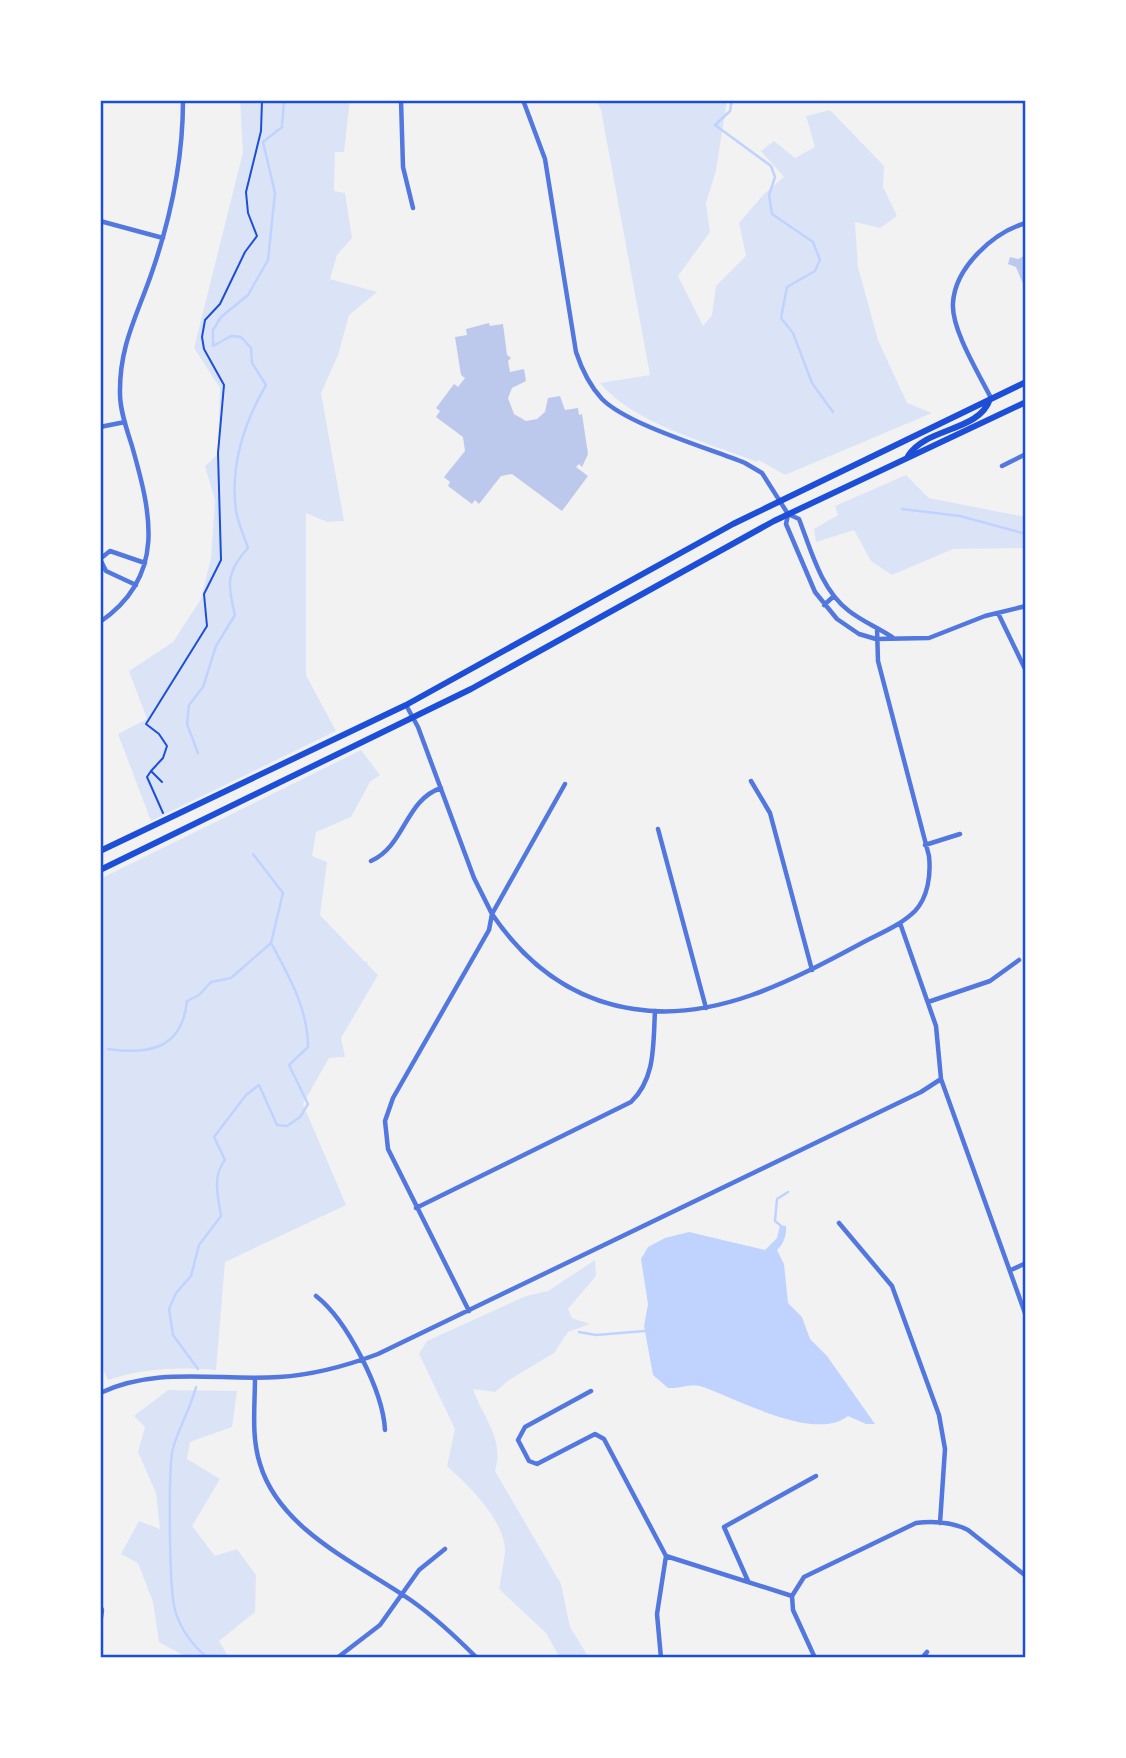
<svg xmlns="http://www.w3.org/2000/svg" width="1126" height="1758" viewBox="0 0 1126 1758" font-family="'Exo 2',sans-serif">
<style>
.green{fill:#dbe4f7}
.water{fill:#bfd3fe}
.lines{fill:none;stroke-linecap:round;stroke-linejoin:round}
.stream{stroke:#bfd3fe;stroke-width:2.5}
.building{fill:#bdc9ec}
.path{stroke:#1d4ed8;stroke-width:2}
.minor{stroke:#5277de;stroke-width:4.5}
.primary{stroke:#1d4ed8;stroke-width:6}
.neatline{fill:none;stroke:#1d4ed8;stroke-width:2.5}
</style>
<rect width="100%" height="100%" fill="#f2f2f2"/>
<path class="green" d="M 240,100 L 350,100 L 344,152 L 335,152 L 334,191 L 345,193 L 352,238 L 337,255 L 330,279 L 377,292 L 349,315 L 338,355 L 321,393 L 344,521 L 327,522 L 306,513 L 306,675 L 336,731 L 151,821 L 118,734 L 147,719 L 129,671 L 173,642 L 201,599 L 211,558 L 215,500 L 205,466 L 218,454 L 220,388 L 194,348 L 243,152 Z
M 596,100 L 727,100 L 716,171 L 706,203 L 710,232 L 678,276 L 703,326 L 712,315 L 716,286 L 746,256 L 739,223 L 764,194 L 784,177 L 761,151 L 774,141 L 795,158 L 815,147 L 806,116 L 830,110 L 884,166 L 883,187 L 897,216 L 880,228 L 855,222 L 858,267 L 878,340 L 907,403 L 932,413 L 785,475 L 759,460 L 757,462 C 707,442 634,424 600,383 L 650,375 L 601,110 Z
M 906,475 L 929,498 L 1026,517 L 1026,548 L 953,549 L 892,575 L 871,561 L 854,530 L 816,542 L 814,529 L 838,515 L 835,506 Z
M 361,750 L 380,775 L 370,782 L 351,817 L 316,832 L 312,856 L 327,862 L 320,915 L 365,962 L 368,961 L 367,964 L 378,975 L 341,1038 L 345,1057 L 329,1058 L 303,1104 L 346,1205 L 225,1262 L 216,1370 C 177,1367 146,1368 108,1380 L 100,1362 L 100,879 Z
M 595,1260 L 596,1276 L 568,1309 L 572,1318 L 590,1324 L 568,1332 L 554,1353 L 509,1380 L 495,1392 L 473,1389 C 483,1418 505,1439 495,1471 L 561,1584 L 570,1627 L 589,1658 L 560,1658 L 546,1633 L 499,1589 C 501,1577 504,1563 505,1551 C 505,1520 468,1485 447,1466 L 455,1429 L 419,1354 L 427,1341 L 526,1296 L 548,1291 Z
M 168,1390 L 237,1391 L 232,1427 L 190,1442 L 187,1459 L 220,1479 L 192,1526 L 215,1556 L 237,1549 L 256,1575 L 255,1612 L 219,1641 L 229,1658 L 188,1658 L 159,1642 L 153,1602 L 138,1563 L 121,1554 L 139,1521 L 160,1529 L 156,1493 L 138,1452 L 145,1427 L 134,1416 Z"/>
<path class="water" d="M 780,1225 L 786,1226 C 787,1235 783,1245 777,1250 L 784,1264 L 788,1303 L 802,1317 L 810,1339 L 827,1356 L 875,1424 L 866,1424 L 848,1416 C 815,1443 734,1397 700,1386 C 689,1383 680,1389 668,1388 L 653,1375 L 644,1326 L 648,1304 L 641,1259 L 648,1247 L 665,1238 L 689,1232 L 765,1250 L 777,1238 Z"/>
<g class="lines">
<path class="stream" d="M 732,100 L 730,111 L 715,125 L 771,166 L 775,177 L 769,195 L 772,214 L 813,242 L 820,260 L 815,271 L 787,287 L 781,318 L 793,333 L 812,383 L 833,412
M 902,509 L 960,516 L 1026,534
M 198,753 L 187,724 L 189,705 L 203,687 L 216,646 L 235,615 C 227,584 226,572 248,548 C 244,536 238,523 236,511 C 230,467 244,423 266,385 L 252,363 L 251,348 L 241,337 L 231,336 L 213,346 L 213,330 L 221,317 L 248,295 L 268,260 L 275,193 L 263,142 L 282,127 L 284,100
M 108,1049 C 149,1055 182,1049 187,1001 L 199,995 L 211,982 L 231,978 L 271,943
M 780,1225 L 775,1221 L 777,1199 L 788,1192
M 579,1332 L 596,1335 L 645,1331
M 198,1369 L 173,1335 L 169,1309 L 176,1293 L 191,1276 L 199,1245 L 221,1216 C 218,1196 212,1176 225,1160 L 214,1137 L 246,1095 L 259,1085 L 277,1125 L 287,1126 L 300,1117 L 308,1104 L 289,1065 L 308,1047 C 308,1009 289,976 271,943 L 283,893 L 253,854
M 196,1387 C 190,1410 179,1427 173,1448 C 168,1468 169,1590 175,1610 C 181,1631 192,1645 208,1658"/>
</g>
<path class="building" d="M 1026,255 L 1026,291 L 1016,267 L 1008,264 L 1010,257 L 1018,259 Z
M 489,323 L 490,326 L 503,324 L 507,355 L 511,358 L 508,361 L 510,372 L 524,369 L 526,381 L 512,388 L 508,398 L 514,414 L 526,421 L 537,419 L 545,412 L 548,398 L 560,396 L 565,410 L 578,408 L 579,415 L 582,414 L 588,454 L 582,467 L 579,464 L 576,467 L 588,476 L 562,511 L 512,474 L 501,476 L 479,504 L 475,500 L 472,504 L 448,486 L 450,482 L 444,477 L 465,451 L 463,437 L 436,417 L 440,411 L 436,408 L 454,384 L 458,387 L 465,378 L 461,375 L 455,337 L 467,335 L 466,329 Z"/>
<g class="lines">
<path class="path" d="M 151,771 L 163,758 L 167,746 L 159,734 L 146,724 L 207,626 L 204,594 L 221,560 L 218,453 L 224,385 L 204,349 L 202,337 L 205,320 L 220,304 L 245,252 L 257,236 L 248,213 L 246,192 L 261,131 L 262,100
M 162,782 L 151,771 L 147,777 L 163,813"/>
<path class="minor" d="M 401,100 L 403,167 L 413,208
M 523,100 L 545,159 L 576,352 C 582,370 589,385 602,399 C 628,425 708,448 745,463 L 762,473 L 788,514 L 799,519 C 811,550 821,590 849,611 C 862,621 878,628 892,637
M 100,221 L 163,238
M 991,398 C 979,374 951,329 953,303 C 955,267 994,232 1026,223
M 100,427 L 125,422
M 1002,466 L 1026,454
M 788,515 L 786,524 L 815,592 L 837,619 L 859,634 L 876,639 L 929,638 L 985,616 L 1026,606
M 136,585 L 106,571 L 100,559 L 110,551 L 145,563
M 824,605 L 834,596
M 998,613 L 1026,671
M 100,622 C 167,576 151,513 132,446 C 127,430 120,411 120,394 C 119,346 137,316 152,272 C 171,217 183,158 183,100
M 406,705 L 418,727 L 474,878 L 492,914 L 489,930 L 393,1098 L 385,1121 L 388,1149 L 469,1311
M 751,781 L 770,813 L 812,970
M 565,784 L 492,914 C 526,964 573,1000 634,1009 C 714,1022 791,981 860,944 C 878,934 900,926 915,911 C 928,897 931,875 929,856 L 878,661 L 877,628
M 658,829 L 706,1008
M 925,845 L 960,834
M 371,861 C 405,846 405,800 441,788
M 900,923 L 936,1026 L 941,1079 L 1026,1316
M 928,1002 L 990,981 L 1019,960
M 416,1208 L 631,1102 C 656,1078 653,1044 655,1011
M 839,1223 L 892,1286 L 939,1415 L 945,1449 L 940,1523
M 1011,1270 L 1026,1263
M 316,1296 C 347,1320 383,1391 385,1430
M 255,1378 C 255,1406 251,1436 260,1464 C 280,1531 359,1564 412,1601 C 436,1618 457,1638 477,1658
M 591,1391 L 525,1427 L 518,1440 L 529,1461 L 537,1464 L 595,1434 L 604,1439 L 666,1556
M 100,1393 C 158,1366 217,1381 279,1377 C 313,1375 346,1366 378,1354 L 921,1092 L 941,1079
M 748,1581 L 724,1527 L 816,1476
M 792,1596 L 804,1577 L 916,1523 C 933,1521 952,1522 968,1530 L 1026,1576
M 792,1596 L 793,1610 L 815,1658
M 100,1606 L 102,1610 L 100,1625
M 337,1658 L 380,1625 L 419,1570 L 445,1549
M 661,1658 L 657,1614 L 666,1556 L 792,1596
M 922,1658 L 927,1652"/>
<path class="primary" d="M 908,456 C 926,427 979,432 990,399
M 100,851 L 406,705 L 733,524 L 1026,382
M 100,870 L 471,689 L 774,521 L 1026,402"/>
</g>
<rect width="1126" height="1758" fill="none" stroke="#ffffff" stroke-width="203"/>
<rect x="102" y="102" width="922" height="1554" class="neatline"/>
</svg>
